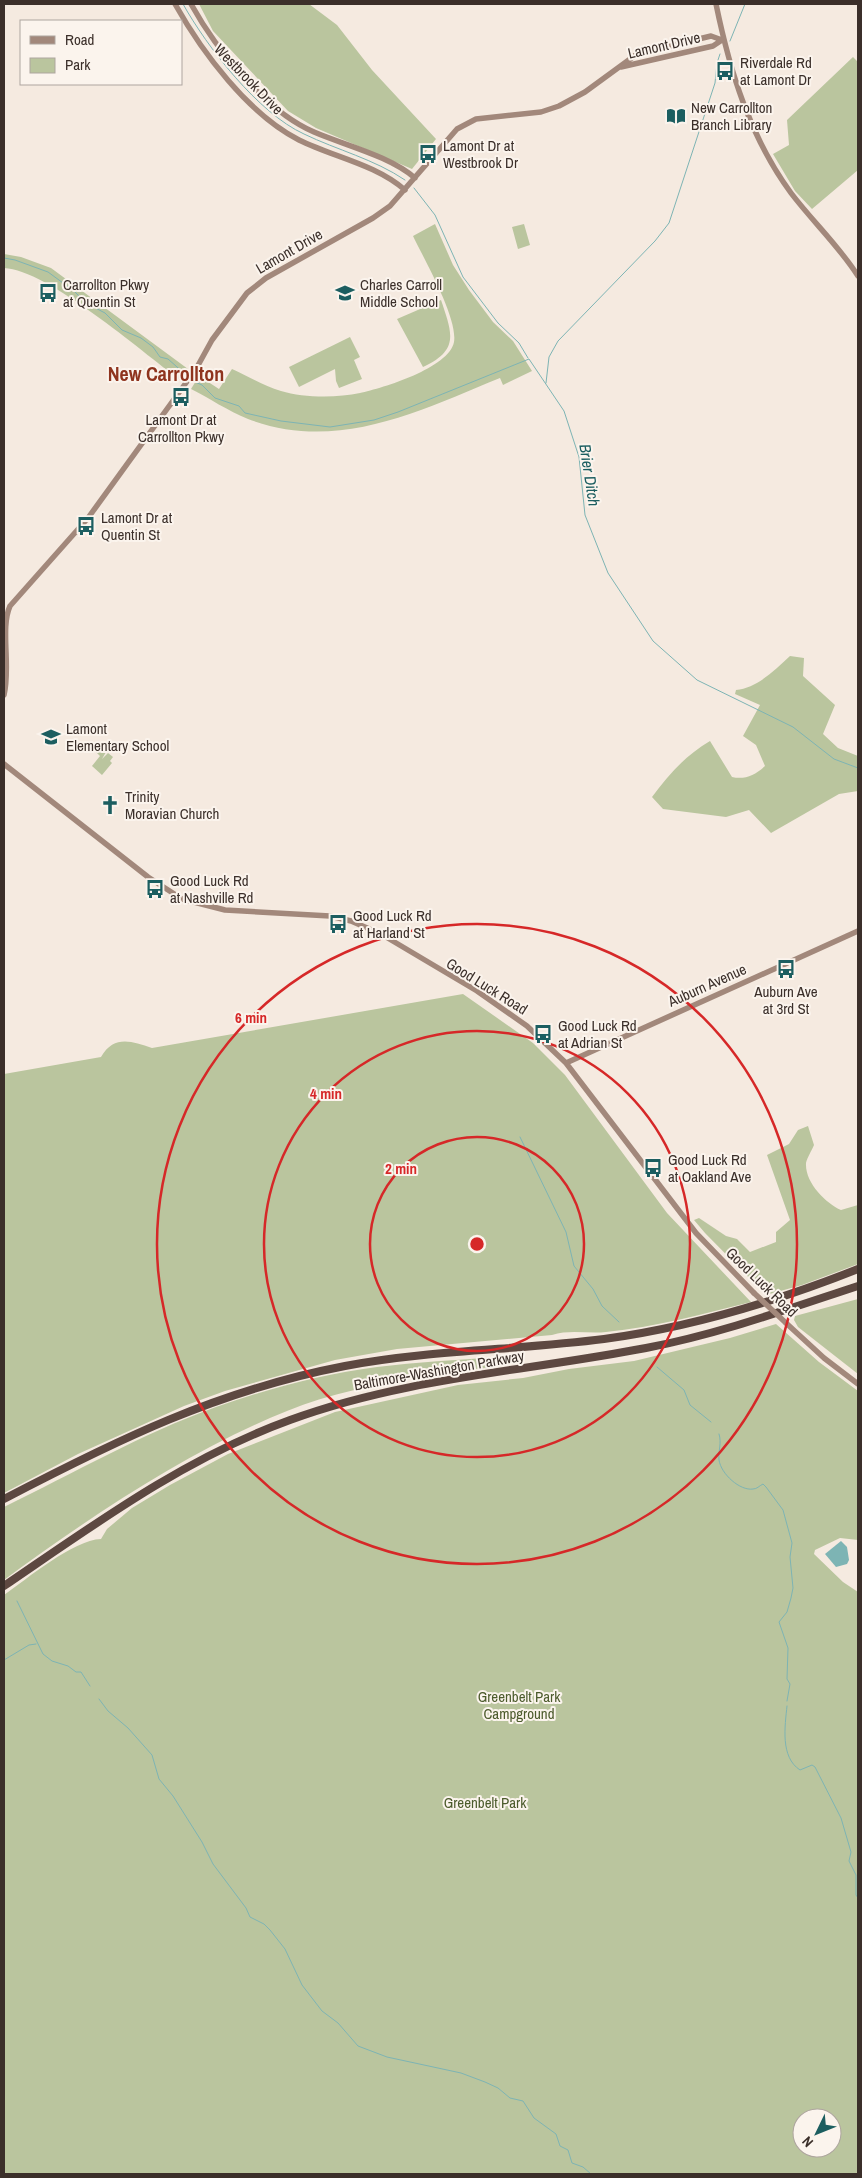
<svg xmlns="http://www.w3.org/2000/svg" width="862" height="2178" viewBox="0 0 862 2178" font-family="'Archivo Narrow',sans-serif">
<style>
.green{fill:#bac59e;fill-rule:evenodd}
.water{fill:#7db4b4}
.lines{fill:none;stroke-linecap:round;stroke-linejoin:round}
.stream{stroke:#7db4b4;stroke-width:1}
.secondary{stroke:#a2887b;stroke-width:5.5}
.highway{stroke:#5d4841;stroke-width:8}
.secondary-bridge{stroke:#a2887b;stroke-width:5.5}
.ring{fill:none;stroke:#d62828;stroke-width:2.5}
.labels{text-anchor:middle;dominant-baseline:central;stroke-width:4;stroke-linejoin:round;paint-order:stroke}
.street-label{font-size:15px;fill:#3b2f2a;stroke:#fbf4ed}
.poi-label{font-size:15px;fill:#3b2f2a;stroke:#fbf4ed;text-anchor:start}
.park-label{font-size:15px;fill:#4c5b2c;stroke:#fbf4ed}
.water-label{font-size:16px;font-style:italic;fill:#1c5e60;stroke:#fbf4ed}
.district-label{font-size:20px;font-weight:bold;fill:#8f341e;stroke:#fbf4ed}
.centre{fill:#d62828;stroke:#fbf4ed;stroke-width:2.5}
.ring-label{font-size:15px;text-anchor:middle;font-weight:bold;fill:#d62828;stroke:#fbf4ed;stroke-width:4;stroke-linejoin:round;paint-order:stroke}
</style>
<rect width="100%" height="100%" fill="#f5eae0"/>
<path class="green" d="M 199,4 L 309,4 L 337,25 L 372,70 L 436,139 L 412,169 L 316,128 L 288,111 L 213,31 Z
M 853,57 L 858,62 L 858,170 L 812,209 L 795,191 L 773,154 L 789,145 L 787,120 Z
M 435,224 L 453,265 L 469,290 L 493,322 L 513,341 L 532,371 L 503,385 L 500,378 C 419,411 337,453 248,419 C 228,411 209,398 191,389 L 199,376 L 219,389 L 232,369 C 248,376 264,386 281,391 C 304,398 337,398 360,393 C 383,388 449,368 454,342 C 458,318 424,259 413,236 Z
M 524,224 L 530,245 L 518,249 L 512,227 Z
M 4,254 L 21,257 L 51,268 L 188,369 L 180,380 C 141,351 48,270 4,268 Z
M 441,300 C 452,333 460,350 423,367 L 397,319 Z
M 350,337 L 360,357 L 354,360 L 362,379 L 339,388 L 336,381 L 335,369 L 299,387 L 289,367 Z
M 790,656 L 804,658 L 803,676 L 835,705 L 823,734 L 838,748 L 858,756 L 858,791 L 839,794 L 771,833 L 749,810 L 726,817 L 663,809 L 652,797 C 669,774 685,756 710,741 L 732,777 C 745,780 755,775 765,766 L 756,745 L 743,736 L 760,705 L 735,694 L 736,690 C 757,688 775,670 790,656 Z
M 102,748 L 106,752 L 102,759 L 108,753 L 113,757 L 110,761 L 112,763 L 102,775 L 92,766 L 100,756 L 95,751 Z
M 463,994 L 533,1043 L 565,1075 L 667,1213 L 751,1302 C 703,1314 655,1327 606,1332 C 588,1334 570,1329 552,1335 L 397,1349 L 335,1360 L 225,1391 L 184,1406 L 78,1454 L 4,1493 L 4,1074 L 101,1057 C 114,1035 131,1041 152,1048 Z
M 808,1126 L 814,1145 C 812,1150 807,1158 806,1163 C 805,1183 826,1203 841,1210 L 858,1205 L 858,1264 L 802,1285 L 766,1295 L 705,1233 L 694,1220 L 699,1218 L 726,1236 L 737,1239 L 750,1252 L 776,1242 L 776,1232 L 790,1220 L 767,1155 L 789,1144 L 798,1130 Z
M 858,1299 L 858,1374 L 798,1327 L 794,1320 L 795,1316 Z
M 776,1324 L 819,1362 L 858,1391 L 858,1540 L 840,1538 L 815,1550 L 814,1554 L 843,1582 L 858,1592 L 858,2174 L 4,2174 L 4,1595 C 27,1579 73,1540 101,1539 L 107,1529 L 132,1508 L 170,1485 L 228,1454 L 335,1412 L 458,1385 L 523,1378 L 569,1369 L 634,1361 L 730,1338 ZM 802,2118 L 832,2118 L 832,2148 L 802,2148 Z
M 497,1357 L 503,1360 L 501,1366 L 476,1369 L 467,1366 L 446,1371 L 432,1369 L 427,1375 L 422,1377 C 376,1385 330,1393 287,1411 C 190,1450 88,1518 4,1580 L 4,1507 C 74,1473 141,1434 216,1407 C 267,1389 323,1374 377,1367 C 417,1362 457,1360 497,1357 Z"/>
<path class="water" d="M 841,1541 L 847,1547 L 849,1560 L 847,1564 L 836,1567 L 825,1554 Z"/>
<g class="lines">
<path class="stream" d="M 183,4 C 207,47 258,113 304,134 C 337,150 374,159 405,180
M 730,41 L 745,4
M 414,188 L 435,215 L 463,277 L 498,323 L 519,343 L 528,358
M 4,258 L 15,260 L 48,272 L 74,291 L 86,303 L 105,313 L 122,330 L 141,338 L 153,347 L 160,357 L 168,359 L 185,374
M 195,382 L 202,385 L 215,398 L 239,406 L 245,413 L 281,421 L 330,427 L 374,420 L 398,412 L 529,359 L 564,411 L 579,457 L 585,515 L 608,573 L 653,641 L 697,680 L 793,727 L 834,759 L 858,768
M 546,383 L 549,357 L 558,341 L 655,241 L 669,223 L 715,83 L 717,63 L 720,54
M 520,1137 L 566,1232 L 574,1266 L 593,1289 L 602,1306 L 619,1322
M 657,1367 L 684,1390 L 690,1405 L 711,1422
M 719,1434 C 722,1443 718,1451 719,1460 C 721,1474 740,1491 753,1489 C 757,1489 759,1486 763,1484 L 766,1487 L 783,1510 L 792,1543 L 790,1557 L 793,1588 L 791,1598 L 787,1612 L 779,1622 L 788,1648 L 787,1679 L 790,1684 L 787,1701
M 17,1601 L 43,1654 L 52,1661 L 68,1666 L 76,1672 L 81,1672 L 90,1686
M 4,1660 L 29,1645 L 36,1644
M 99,1699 L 108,1711 L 128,1728 L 152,1755 L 159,1779 L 173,1796 L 202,1842 L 213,1864 L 246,1908 L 250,1917 L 264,1924 L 270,1930 L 285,1949 L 302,1985 L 322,2011 L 338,2023 L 358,2046 L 387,2057 L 461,2073 L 485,2082 L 498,2088 L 510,2098 L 523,2101 L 534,2118 L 556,2134 L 560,2146 L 568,2150 L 572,2163 L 583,2167 L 591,2174
M 787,1706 C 785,1726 780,1757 800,1770 L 812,1765 L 815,1767 L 841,1818 L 851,1852 L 849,1861 L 856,1875 L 856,1895 L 858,1898"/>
<path class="secondary" d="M 175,4 C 202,52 248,114 299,140 C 333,157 375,164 405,190
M 191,4 C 216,49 265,111 314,132 C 344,145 390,156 415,178
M 716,4 C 730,72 750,137 791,193 C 813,222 839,246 858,276
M 621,67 L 713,46 L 722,40
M 4,695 C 11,667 0,628 10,606 L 88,518 L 196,369 L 212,340 L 247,293 L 266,278 L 373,218 L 390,206 L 457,129 L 476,119 L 541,112 L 559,106 L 585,92 L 637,54 L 711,36 L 722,40
M 4,764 L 148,877 L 182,899 L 225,910 L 330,916 L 351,921 L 381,934 L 477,991 L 527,1026 L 566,1063 L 696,1233 L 754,1293
M 566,1063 L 858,931
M 786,1323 L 824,1358 L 858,1384"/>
<path class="highway" d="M 4,1499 C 117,1440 219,1390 345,1366 C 430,1350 518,1350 604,1339 C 692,1327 775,1302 858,1269
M 4,1586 C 95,1524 185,1458 290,1420 C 404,1378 527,1371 646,1348 C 719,1334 788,1309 858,1286"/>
<path class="secondary-bridge" d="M 754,1293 L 786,1323"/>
</g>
<g class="ring">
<circle cx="477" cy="1244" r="107"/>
<circle cx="477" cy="1244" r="213"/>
<circle cx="477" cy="1244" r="320"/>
</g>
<defs>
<g id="bus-bare" transform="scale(1.5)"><path d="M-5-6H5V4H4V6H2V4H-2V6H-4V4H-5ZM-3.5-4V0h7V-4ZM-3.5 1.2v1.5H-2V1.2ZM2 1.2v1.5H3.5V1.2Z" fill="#1c5e60" stroke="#fbf4ed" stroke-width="2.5" paint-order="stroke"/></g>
<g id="library-bare" transform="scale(1.5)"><path d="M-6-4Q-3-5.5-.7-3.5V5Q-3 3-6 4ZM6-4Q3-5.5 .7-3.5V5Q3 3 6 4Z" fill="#1c5e60" stroke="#fbf4ed" stroke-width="2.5" paint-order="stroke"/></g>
<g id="school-bare" transform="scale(1.5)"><path d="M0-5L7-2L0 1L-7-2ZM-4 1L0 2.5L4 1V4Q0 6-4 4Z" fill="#1c5e60" stroke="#fbf4ed" stroke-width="2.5" paint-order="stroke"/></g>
<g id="church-bare" transform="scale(1.5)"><path d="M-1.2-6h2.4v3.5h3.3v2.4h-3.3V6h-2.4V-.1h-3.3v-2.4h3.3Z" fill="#1c5e60" stroke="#fbf4ed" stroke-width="2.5" paint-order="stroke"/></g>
</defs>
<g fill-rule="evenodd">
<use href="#bus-bare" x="725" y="71"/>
<use href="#library-bare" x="676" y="116"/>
<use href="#bus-bare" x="428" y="154"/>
<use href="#bus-bare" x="48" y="293"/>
<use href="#school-bare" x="345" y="293"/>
<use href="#bus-bare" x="181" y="397"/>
<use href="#bus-bare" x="86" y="526"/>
<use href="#school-bare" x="51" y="737"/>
<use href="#church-bare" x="110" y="805"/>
<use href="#bus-bare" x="155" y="889"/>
<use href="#bus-bare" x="338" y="924"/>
<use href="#bus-bare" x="786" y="969"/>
<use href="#bus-bare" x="543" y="1034"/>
<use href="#bus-bare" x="653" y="1168"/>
</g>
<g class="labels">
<g class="street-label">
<text transform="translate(664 45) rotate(-13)">Lamont Drive</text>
<text transform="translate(249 79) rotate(46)">Westbrook Drive</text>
<text transform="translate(289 251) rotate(-30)">Lamont Drive</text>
<text transform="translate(707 985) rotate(-24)">Auburn Avenue</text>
<text transform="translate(487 986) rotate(32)">Good Luck Road</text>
<text transform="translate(762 1282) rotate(44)">Good Luck Road</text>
<text transform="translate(439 1370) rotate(-10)">Baltimore-Washington Parkway</text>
</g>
<g class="poi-label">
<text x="740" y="62">Riverdale Rd<tspan x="740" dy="17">at Lamont Dr</tspan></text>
<text x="691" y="107">New Carrollton<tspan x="691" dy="17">Branch Library</tspan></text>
<text x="443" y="145">Lamont Dr at<tspan x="443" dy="17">Westbrook Dr</tspan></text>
<text x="63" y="284">Carrollton Pkwy<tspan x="63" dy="17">at Quentin St</tspan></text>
<text x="360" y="284">Charles Carroll<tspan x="360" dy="17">Middle School</tspan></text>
<text x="181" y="419" text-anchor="middle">Lamont Dr at<tspan x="181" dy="17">Carrollton Pkwy</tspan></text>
<text x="101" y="517">Lamont Dr at<tspan x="101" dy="17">Quentin St</tspan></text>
<text x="66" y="728">Lamont<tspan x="66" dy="17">Elementary School</tspan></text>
<text x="125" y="796">Trinity<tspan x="125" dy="17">Moravian Church</tspan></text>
<text x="170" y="880">Good Luck Rd<tspan x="170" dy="17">at Nashville Rd</tspan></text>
<text x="353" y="915">Good Luck Rd<tspan x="353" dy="17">at Harland St</tspan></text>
<text x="786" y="991" text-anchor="middle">Auburn Ave<tspan x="786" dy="17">at 3rd St</tspan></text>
<text x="558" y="1025">Good Luck Rd<tspan x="558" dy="17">at Adrian St</tspan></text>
<text x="668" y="1159">Good Luck Rd<tspan x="668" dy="17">at Oakland Ave</tspan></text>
</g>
<g class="park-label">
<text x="519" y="1696">Greenbelt Park<tspan x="519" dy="17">Campground</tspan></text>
<text x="485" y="1802">Greenbelt Park</text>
</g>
<g class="water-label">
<text transform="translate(590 475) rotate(81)">Brier Ditch</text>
</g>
<g class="district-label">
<text x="166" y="373">New Carrollton</text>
</g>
</g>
<circle cx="477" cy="1244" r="8" class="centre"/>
<g class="ring-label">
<text x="251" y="1023">6 min</text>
<text x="326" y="1099">4 min</text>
<text x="401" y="1174">2 min</text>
</g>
<rect width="862" height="2178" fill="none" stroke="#3b2f2a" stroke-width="10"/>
<rect x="20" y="20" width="162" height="65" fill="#fbf4ed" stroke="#aea59f"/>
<rect x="30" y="36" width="25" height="8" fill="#a2887b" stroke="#aea59f"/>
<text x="65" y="45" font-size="15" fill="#3b2f2a">Road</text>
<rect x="30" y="58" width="25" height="15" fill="#bac59e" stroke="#aea59f"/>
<text x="65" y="70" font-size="15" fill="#3b2f2a">Park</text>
<g transform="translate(817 2133) rotate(227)"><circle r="24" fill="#fbf4ed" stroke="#aea59f"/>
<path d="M0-4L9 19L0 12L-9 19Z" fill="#1c5e60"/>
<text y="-8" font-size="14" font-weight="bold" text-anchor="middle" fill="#3b2f2a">N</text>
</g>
</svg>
